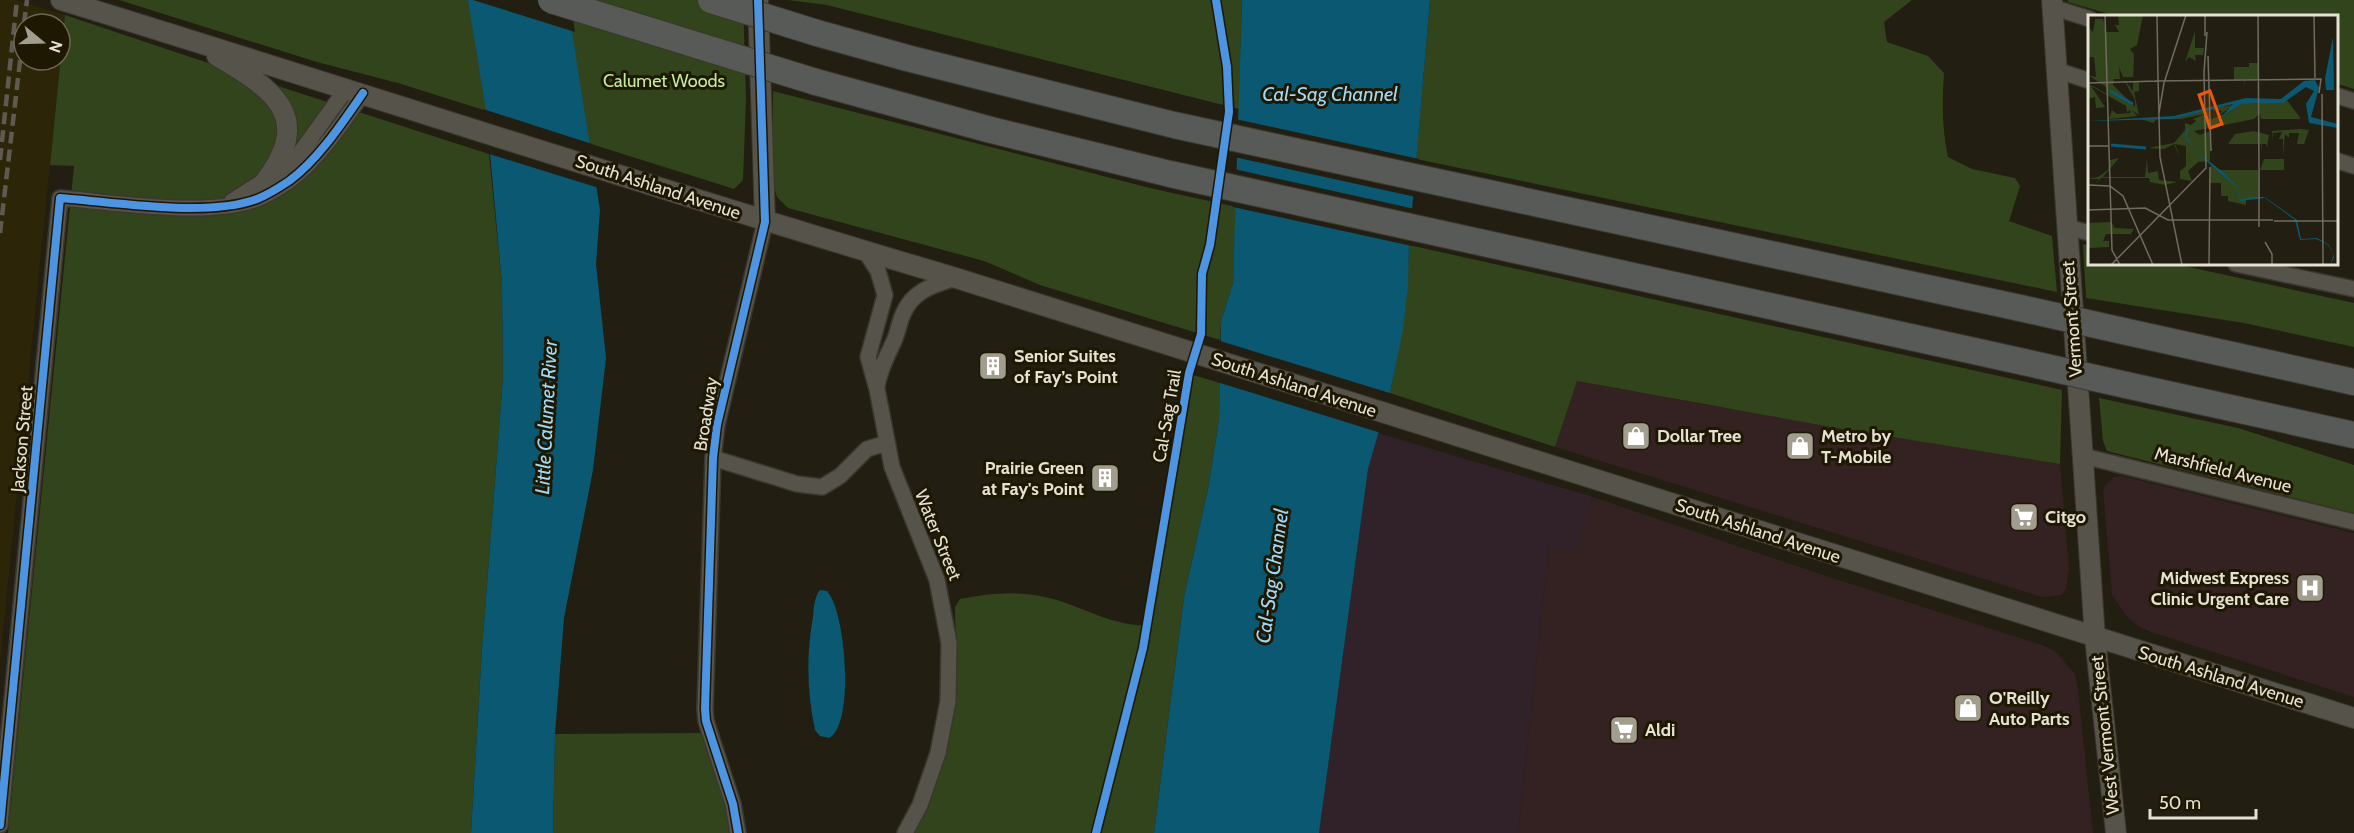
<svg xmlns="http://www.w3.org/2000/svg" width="2354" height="833" viewBox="0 0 2354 833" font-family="Cabin,sans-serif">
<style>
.commercial{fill:#332221}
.industrial{fill:#312229}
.built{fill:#2c2508;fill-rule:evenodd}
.green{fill:#32441b}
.water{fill:#0a5872}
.pier{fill:#221e11}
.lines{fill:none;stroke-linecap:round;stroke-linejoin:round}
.street-casing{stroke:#3a372e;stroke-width:18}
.secondary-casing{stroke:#3a372e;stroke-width:22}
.highway-casing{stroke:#3a372e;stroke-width:28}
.street{stroke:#56534a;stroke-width:15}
.secondary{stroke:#56534a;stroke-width:20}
.highway{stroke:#585a57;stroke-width:26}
.rail{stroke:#5e5a52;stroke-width:4.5;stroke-dasharray:12 6;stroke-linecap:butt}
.highway-bridge-casing{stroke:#3a372e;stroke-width:28;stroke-linecap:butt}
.highway-bridge{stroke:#585a57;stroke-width:26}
.cycleway-casing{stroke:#1e1803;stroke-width:11}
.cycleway{stroke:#4d94e3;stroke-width:8}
.labels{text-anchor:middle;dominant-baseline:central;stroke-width:6;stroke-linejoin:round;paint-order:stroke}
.park-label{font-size:18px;fill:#c3ec99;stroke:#1e1803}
.street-label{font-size:18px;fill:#e5e1d3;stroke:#1e1803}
.poi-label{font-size:18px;font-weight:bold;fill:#e5e1d3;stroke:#1e1803;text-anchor:start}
.water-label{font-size:20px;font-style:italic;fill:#a0d9f5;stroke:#1e1803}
.inset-river{fill:none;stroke:#0a5872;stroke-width:3}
.inset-road{fill:none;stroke:#706c5f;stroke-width:1.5}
.view{fill:#e8590c;fill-opacity:0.15;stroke:#e8590c;stroke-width:3}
.inset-edge{fill:none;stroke:#e5e1d3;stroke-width:3}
</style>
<rect width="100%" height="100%" fill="#221e11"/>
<path class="commercial" d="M 1577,381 L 1719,407 L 2060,464 L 2069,568 L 2066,589 L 2061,595 L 2042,597 L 1555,447 Z
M 2122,476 L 2354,533 L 2354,697 L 2151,632 L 2138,626 L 2128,618 L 2112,595 L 2103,490 L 2107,483 L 2114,477 Z
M 1593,497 L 1817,573 L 2042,645 L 2055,651 L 2075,674 L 2078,690 L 2093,833 L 1518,833 L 1549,545 L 1575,552 Z"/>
<path class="industrial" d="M 1378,433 L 1593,497 L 1575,553 L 1549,545 L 1518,833 L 1319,833 L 1368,469 Z"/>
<path class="built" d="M 0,0 L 16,0 L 65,15 L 0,664 ZM 24,24 L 60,24 L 60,60 L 24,60 Z"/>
<path class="green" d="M 119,0 L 743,0 L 746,99 L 743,180 L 734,189 L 398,83 L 317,62 Z
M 788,0 L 1242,0 L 1239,109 L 827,5 Z
M 1430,0 L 1912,0 L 1884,22 L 1887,42 L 1928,56 L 1944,73 C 1942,102 1942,128 1948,157 L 1972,169 L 2015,178 L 2020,186 L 2009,221 L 2052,236 L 2057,292 L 1416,159 Z
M 2068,0 L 2354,0 L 2354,89 L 2338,84 L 2338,16 L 2116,16 L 2068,2 Z
M 65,15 L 256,79 L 489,154 L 502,284 L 503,377 L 482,649 L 471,833 L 8,833 L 74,166 L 50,165 Z
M 773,91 L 1150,188 L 1236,207 L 1233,283 L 1221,322 L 1220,340 L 1040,285 L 984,261 L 788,208 L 777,197 L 773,184 Z
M 2083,244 L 2090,246 L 2090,264 L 2175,264 L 2354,303 L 2354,347 L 2244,323 L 2086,298 Z
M 1409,245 L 2062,390 L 2060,464 L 1831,427 L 1577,381 L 1555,447 L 1390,393 C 1400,344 1408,296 1409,245 Z
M 1183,372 L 1220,383 L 1219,420 L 1208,489 L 1184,597 L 1154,833 L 912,833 L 932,796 L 950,735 L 956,673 L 955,607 L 960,599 C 991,593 1023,590 1053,599 C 1083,607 1115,627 1147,625 Z
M 2099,398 L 2238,428 L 2354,465 L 2354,513 L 2107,451 L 2103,441 Z
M 701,733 L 727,811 L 731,833 L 553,833 L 555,734 Z"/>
<path class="water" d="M 468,0 L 567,0 L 600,210 L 596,264 L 606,358 L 593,470 L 564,618 L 555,734 L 553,833 L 471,833 L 482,649 L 503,377 L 502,284 L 486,110 Z
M 1242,0 L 1430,0 L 1409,245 L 1408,285 L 1403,330 L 1390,393 L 1368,469 L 1319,833 L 1154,833 L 1184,597 L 1208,489 L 1219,420 L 1221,322 L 1233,283 Z
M 820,590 L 827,591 C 846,611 855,725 829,738 L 820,736 L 815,730 C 807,692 806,656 813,617 C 814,608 814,597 820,590 Z"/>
<path class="pier" d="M 473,0 L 570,0 L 575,32 Z
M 483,109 L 592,144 L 599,188 L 486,153 Z
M 1235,119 L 1419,159 L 1416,197 L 1234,157 Z
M 1234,169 L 1415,209 L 1412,246 L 1233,207 Z
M 1217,340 L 1393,394 L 1381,433 L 1217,382 Z"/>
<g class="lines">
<g class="street-casing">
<path id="street" d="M 2052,7 L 2090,19
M 2056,70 L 2090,81
M 2338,96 L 2354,101
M 2338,161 L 2354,166
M 232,201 L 279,171 L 300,153 L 347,88
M 2066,227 L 2090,233
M 865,251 L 878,271 L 885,295 L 868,357 L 877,389 L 892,467 L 937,580 L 949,643 L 948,701 L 938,753 L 920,805 L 905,833
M 2236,264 L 2354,289
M 877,386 C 880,369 887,356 894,341 C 898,332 899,323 903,314 C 913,290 934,285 956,278
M 2083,456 L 2354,522
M 713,458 L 797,484 L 822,487 L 840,476 L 867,449 L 887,443
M 0,825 L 60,198 C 114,202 207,218 257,199 C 267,195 280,187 289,181 C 318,160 343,122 363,93
M 738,833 L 733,804 L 706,721 L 705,709 L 713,458 L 717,425 L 765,222"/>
</g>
<g class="secondary-casing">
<path id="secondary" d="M 61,0 C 360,92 657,190 956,278 L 2354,718
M 758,0 L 765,222
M 2052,0 L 2095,638 L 2116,833
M 217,56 C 271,88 315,115 266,180"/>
</g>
<g class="highway-casing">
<path id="highway" d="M 817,33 L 907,58 L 1174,125 L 2020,308
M 816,82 L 991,130 L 1170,174 L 2024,362
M 2123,331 L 2354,382
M 2126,385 L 2354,435"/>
</g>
<use href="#street" class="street"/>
<use href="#secondary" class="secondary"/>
<use href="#highway" class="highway"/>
<path class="rail" d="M 24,24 L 27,0
M 0,160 L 17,0
M 0,233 L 24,27"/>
<g class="highway-bridge-casing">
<path id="highway-bridge" d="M 551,0 L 816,82
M 711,0 L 817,33
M 2020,308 L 2123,331
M 2024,362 L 2126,385"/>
</g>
<use href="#highway-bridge" class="highway-bridge"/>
<g class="cycleway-casing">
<path id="cycleway" d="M 0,825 L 60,198 C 114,202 207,218 257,199 C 267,195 280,187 289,181 C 318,160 343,122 363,93
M 738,833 L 733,804 L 706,721 L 705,709 L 713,458 L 717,425 L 765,222 L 758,0
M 1096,833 L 1143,648 L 1189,373 L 1201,334 L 1202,274 L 1210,245 L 1229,112 L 1227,67 L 1216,0"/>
</g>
<use href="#cycleway" class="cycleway"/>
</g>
<defs>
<g id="building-square" transform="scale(1.5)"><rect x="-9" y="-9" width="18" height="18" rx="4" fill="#a19d8f" stroke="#1e1803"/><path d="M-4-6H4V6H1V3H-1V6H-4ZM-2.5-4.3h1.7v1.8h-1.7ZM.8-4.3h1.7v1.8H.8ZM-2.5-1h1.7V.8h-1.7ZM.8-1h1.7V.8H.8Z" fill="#fff"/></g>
<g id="shop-square" transform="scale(1.5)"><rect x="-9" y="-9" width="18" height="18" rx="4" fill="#a19d8f" stroke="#1e1803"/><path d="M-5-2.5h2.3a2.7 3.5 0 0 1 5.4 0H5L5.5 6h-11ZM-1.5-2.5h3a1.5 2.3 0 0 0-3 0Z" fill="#fff"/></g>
<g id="supermarket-square" transform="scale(1.5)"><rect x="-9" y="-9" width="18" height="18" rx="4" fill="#a19d8f" stroke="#1e1803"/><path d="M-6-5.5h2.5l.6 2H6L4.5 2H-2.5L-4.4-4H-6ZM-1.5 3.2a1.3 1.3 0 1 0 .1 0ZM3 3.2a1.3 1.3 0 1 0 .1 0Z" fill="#fff"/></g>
<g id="hospital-square" transform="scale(1.5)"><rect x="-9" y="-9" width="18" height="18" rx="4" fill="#a19d8f" stroke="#1e1803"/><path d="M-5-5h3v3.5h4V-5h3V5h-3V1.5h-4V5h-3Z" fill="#fff"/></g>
</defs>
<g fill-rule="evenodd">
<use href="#building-square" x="993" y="366"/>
<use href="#shop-square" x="1636" y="436"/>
<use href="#shop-square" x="1800" y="446"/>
<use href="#building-square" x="1105" y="478"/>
<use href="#supermarket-square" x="2024" y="517"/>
<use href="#hospital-square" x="2310" y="588"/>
<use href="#shop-square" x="1968" y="708"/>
<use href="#supermarket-square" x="1624" y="730"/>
</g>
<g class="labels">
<g class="park-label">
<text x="664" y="81">Calumet Woods</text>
</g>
<g class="street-label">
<text transform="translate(658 187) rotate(18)">South Ashland Avenue</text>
<text transform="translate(2072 319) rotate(-94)">Vermont Street</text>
<text transform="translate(1294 385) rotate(18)">South Ashland Avenue</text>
<text transform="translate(706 414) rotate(-81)">Broadway</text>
<text transform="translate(1167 416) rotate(-80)">Cal-Sag Trail</text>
<text transform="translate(22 439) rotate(-85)">Jackson Street</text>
<text transform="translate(2223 470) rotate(14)">Marshfield Avenue</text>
<text transform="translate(1758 531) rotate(18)">South Ashland Avenue</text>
<text transform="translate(938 535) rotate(68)">Water Street</text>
<text transform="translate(2221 677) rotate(17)">South Ashland Avenue</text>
<text transform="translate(2105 735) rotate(-96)">West Vermont Street</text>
</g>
<g class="poi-label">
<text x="1014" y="356">Senior Suites<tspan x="1014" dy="21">of Fay’s Point</tspan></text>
<text x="1657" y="436">Dollar Tree</text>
<text x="1821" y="436">Metro by<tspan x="1821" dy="21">T-Mobile</tspan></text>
<text x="1084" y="468" text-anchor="end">Prairie Green<tspan x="1084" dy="21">at Fay's Point</tspan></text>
<text x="2045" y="517">Citgo</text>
<text x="2289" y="578" text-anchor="end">Midwest Express<tspan x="2289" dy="21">Clinic Urgent Care</tspan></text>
<text x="1989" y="698">O'Reilly<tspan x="1989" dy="21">Auto Parts</tspan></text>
<text x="1645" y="730">Aldi</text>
</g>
<g class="water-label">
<text x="1330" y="94">Cal-Sag Channel</text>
<text transform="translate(546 417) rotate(-87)">Little Calumet River</text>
<text transform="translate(1272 576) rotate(-82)">Cal-Sag Channel</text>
</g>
</g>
<g transform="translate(2088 15)">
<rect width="250" height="250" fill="#221e11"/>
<path d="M 8,0 L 7,4 L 15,4 L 18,17 L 31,17 L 27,10 L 31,10 L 30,0 L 55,0 L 49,30 L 42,34 L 46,39 L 45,67 L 51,67 L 51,76 L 46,77 L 51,100 L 44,95 L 49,101 L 21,104 L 24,95 L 29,99 L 42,98 L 43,95 L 39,97 L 38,91 L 3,71 L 17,92 L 8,93 L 7,82 L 0,84 L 0,70 L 3,70 L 19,79 L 18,72 L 0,60 L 8,62 L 6,42 L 0,42 L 0,12 L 5,17 ZM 31,52 L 35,62 L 45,62 L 45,76 L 35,63 L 47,85 L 47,92 L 25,70 L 26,64 L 32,64 ZM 107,16 L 107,33 L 116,33 L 115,40 L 107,40 L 108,46 L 101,42 L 97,47 ZM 161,48 L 170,48 L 171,64 L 157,64 L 157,71 L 156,64 L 146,65 L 146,52 L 161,52 ZM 172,85 L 187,88 L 199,85 L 213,104 L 173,104 L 172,98 L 166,104 L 106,116 L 112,120 L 122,116 L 122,146 L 110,147 L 100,156 L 104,166 L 92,164 L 92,156 L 98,151 L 98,131 L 87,129 L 90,137 L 91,141 L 86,129 L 76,134 L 60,133 L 86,128 L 97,115 L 97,108 L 103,110 L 108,106 L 105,104 L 117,99 L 93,104 L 69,104 L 65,108 L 53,104 L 84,104 L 119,94 L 146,90 L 130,101 L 134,96 L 121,94 L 122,105 L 136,100 L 154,88 L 172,89 ZM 212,114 L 221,115 L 216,129 L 209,129 L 211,118 L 201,118 L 201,123 L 197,119 L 195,141 L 195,124 L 191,124 L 194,117 L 185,118 L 185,126 L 184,116 ZM 166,116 L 181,120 L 179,133 L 178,129 L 174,129 L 174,136 L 173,129 L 140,129 L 147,119 ZM 31,143 L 15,162 L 57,162 L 59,144 L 60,158 L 70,156 L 71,165 L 89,167 L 77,170 L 62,167 L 61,163 L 13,163 L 8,169 L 11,164 L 0,164 L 10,162 L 20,155 L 22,145 ZM 176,144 L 196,144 L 196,155 L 172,155 ZM 123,148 L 131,155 L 170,155 L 171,182 L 158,183 L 158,190 L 140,186 L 140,181 L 133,181 L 133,168 L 121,168 ZM 23,207 L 27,213 L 46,214 L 43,219 L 18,219 L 15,226 L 21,226 L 21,232 L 0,233 L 0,208 Z" fill="#32441b" fill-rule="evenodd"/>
<path d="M 245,22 L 246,75 L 238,75 L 237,63 ZM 227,65 L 231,73 L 223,102 L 250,109 L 250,113 L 221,108 L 218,89 L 226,76 L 218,72 L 195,88 L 153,89 L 136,100 L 101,113 L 98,121 L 109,137 L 135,157 L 148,171 L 151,178 L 151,183 L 153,185 L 161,182 L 175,182 L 178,183 L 209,205 L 213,224 L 229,223 L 240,229 L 246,239 L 246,243 L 242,250 L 246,239 L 239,229 L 228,224 L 212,225 L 207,205 L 177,183 L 152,186 L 151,183 L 150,176 L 147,171 L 116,144 L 99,125 L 97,120 L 99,114 L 136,99 L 145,89 L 84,104 L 0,106 L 86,101 L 158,83 L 193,84 L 216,66 Z" fill="#0a5872"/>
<path class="inset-river" d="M 22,76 L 45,89M 23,130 L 58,133"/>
<path class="inset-road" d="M 17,0 L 24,235 L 32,250M 69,0 L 70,64M 117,0 L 117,21M 170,0 L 171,157M 226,0 L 227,63M 120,41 L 123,136M 70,62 L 72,142 L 94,250M 67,66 L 233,64 L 231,78M 0,68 L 70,66M 234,79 L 235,250M 71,98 L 76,68 L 98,0M 0,131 L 21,131M 171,154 L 171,212M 0,170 L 22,171 L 35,181 L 65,250M 57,193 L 80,205 L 185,205M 0,195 L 58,193M 186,206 L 251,206M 177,227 L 184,239 L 184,250M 23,250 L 118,153 L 116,57 L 119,17M 121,250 L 122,152"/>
<path class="view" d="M 122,76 L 134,109 L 122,113 L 111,80 Z"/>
<rect width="250" height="250" class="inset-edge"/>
</g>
<g transform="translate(42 42) rotate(109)"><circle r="28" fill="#1e1803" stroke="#6e6856" stroke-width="1.5"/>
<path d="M0-4.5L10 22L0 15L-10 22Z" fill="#a19d8f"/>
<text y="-9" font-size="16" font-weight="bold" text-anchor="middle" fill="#e5e1d3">N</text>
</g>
<path d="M2150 809v9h106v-9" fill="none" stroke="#e5e1d3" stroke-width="3"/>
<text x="2159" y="809" font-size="18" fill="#e5e1d3" stroke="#1e1803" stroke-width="4.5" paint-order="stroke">50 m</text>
</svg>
